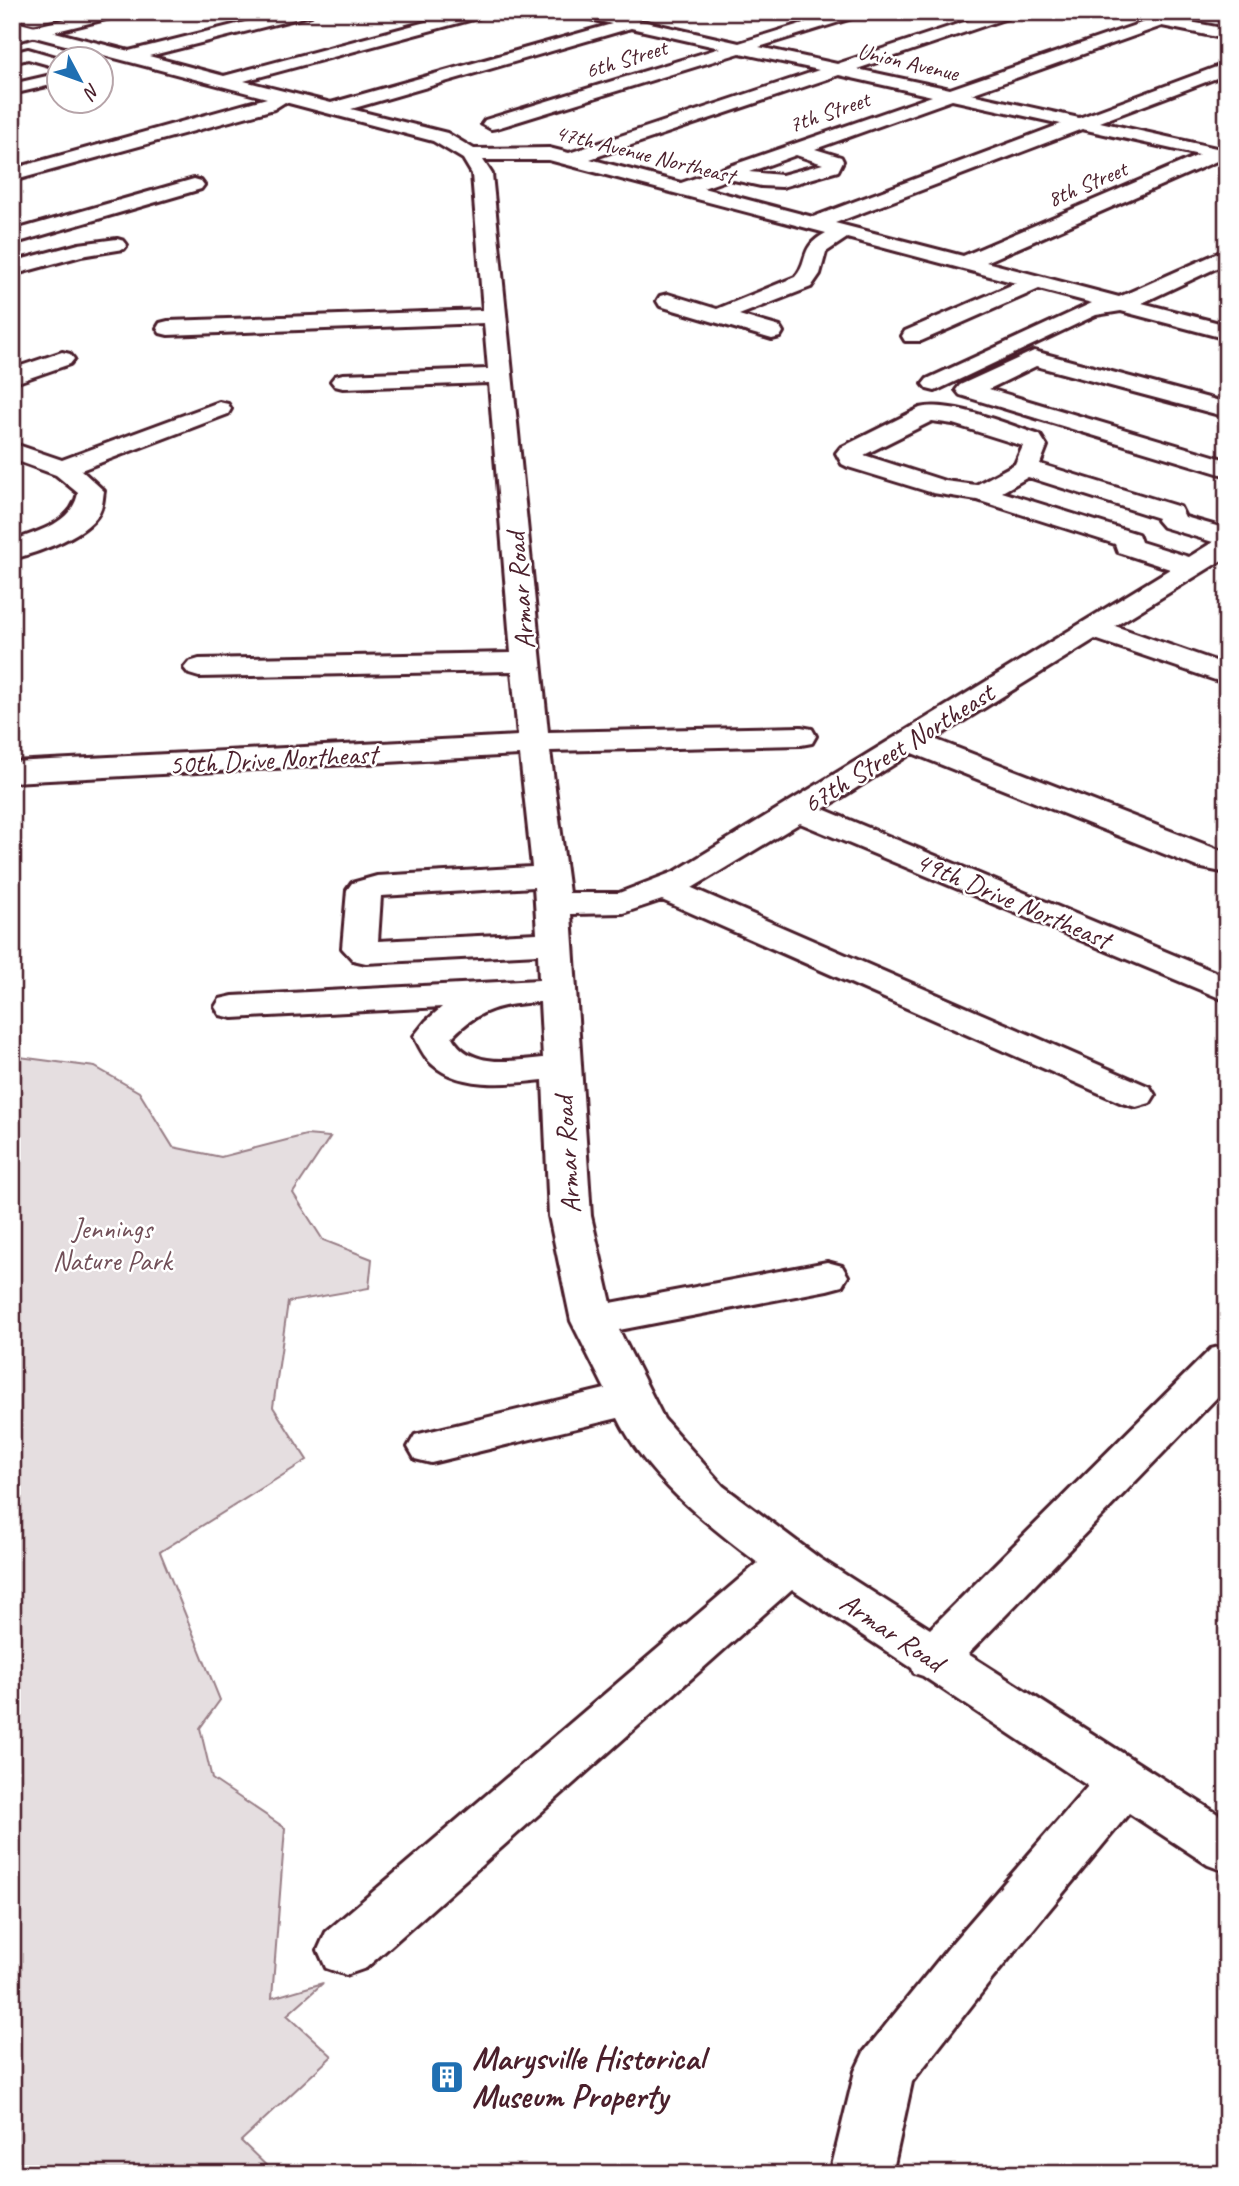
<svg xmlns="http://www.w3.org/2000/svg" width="1239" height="2186" viewBox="0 0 1239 2186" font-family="Caveat,sans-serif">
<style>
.green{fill:#e5dee0;stroke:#987e86;stroke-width:2}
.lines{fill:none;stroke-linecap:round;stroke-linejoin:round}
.minor-casing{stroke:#4a1f2b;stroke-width:6}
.major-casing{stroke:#4a1f2b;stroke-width:6}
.minor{fill:#fff;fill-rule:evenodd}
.major{fill:#fff;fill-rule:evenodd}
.labels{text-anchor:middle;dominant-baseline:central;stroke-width:5;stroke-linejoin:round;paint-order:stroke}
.far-street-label{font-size:23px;fill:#4a1f2b;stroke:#fff}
.street-label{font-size:28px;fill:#4a1f2b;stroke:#fff}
.park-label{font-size:28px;fill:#714f58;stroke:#fff}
.near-poi-label{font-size:33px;font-weight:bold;fill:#4a1f2b;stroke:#fff;text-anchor:start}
</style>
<rect width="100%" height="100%" fill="#fff"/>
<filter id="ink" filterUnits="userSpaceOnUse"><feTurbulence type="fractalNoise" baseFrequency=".0143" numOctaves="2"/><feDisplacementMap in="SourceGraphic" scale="14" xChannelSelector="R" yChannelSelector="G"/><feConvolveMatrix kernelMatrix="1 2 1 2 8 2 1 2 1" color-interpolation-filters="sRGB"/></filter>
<g filter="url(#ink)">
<path class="green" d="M 12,1056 L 95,1067 L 139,1092 L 173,1147 L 221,1157 L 306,1135 L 330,1137 L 293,1193 L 323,1240 L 372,1259 L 369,1288 L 288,1302 L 273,1407 L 307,1460 L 160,1552 L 220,1700 L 200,1728 L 212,1779 L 285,1828 L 272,1998 L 323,1983 L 287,2015 L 332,2056 L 241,2141 L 275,2174 L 12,2174 Z"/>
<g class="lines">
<g class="minor-casing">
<path id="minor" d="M 285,12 L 313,12 L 311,15 L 149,56 L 224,76 L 463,12 L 490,12 L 488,15 L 244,81 L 331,103 L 612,24 L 573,15 L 571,12 L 602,12 L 739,43 L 839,12 L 864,12 L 862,15 L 759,47 L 837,64 L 994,12 L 1018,12 L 1016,15 L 857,69 L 950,89 L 1147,21 L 1149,17 L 1171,12 L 1195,12 L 1180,20 L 1227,29 L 1227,39 L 1162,26 L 971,94 L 1079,118 L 1227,63 L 1227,74 L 1100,122 L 1216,148 L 1227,148 L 1227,162 L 1219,160 L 986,262 L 1119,297 L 1227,249 L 1227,263 L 1142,303 L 1227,325 L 1227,339 L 1121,311 L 1096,315 L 935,391 L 927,389 L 923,384 L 927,379 L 1092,303 L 1039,289 L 921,341 L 905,341 L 902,336 L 905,331 L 1016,283 L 847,238 L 826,252 L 820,274 L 811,287 L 739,315 L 780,327 L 783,332 L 780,337 L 772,339 L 660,306 L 657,301 L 660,296 L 668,294 L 717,309 L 795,277 C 810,261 798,248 826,233 L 549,160 L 483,160 L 492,174 L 548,732 L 801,727 L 812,729 L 816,736 L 812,743 L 801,745 L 550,751 L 569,893 L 619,893 L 676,871 L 1170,569 L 1118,552 L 1115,544 L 977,500 L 933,493 L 848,467 L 842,464 L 836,453 L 840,448 L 920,408 C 952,400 1008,425 1040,435 L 1047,446 L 1040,464 L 1180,507 L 1185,517 L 1227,529 L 1227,557 L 1115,626 L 1227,665 L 1227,684 L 1095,639 L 934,739 L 1227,853 L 1227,873 L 1197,867 L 912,753 L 823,809 L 1227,977 L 1227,1001 L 800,823 L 692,888 L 1150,1087 L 1155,1095 L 1150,1103 L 1136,1107 L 1122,1103 L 662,900 L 623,913 L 571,914 L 591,1216 L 611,1303 L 827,1262 L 842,1266 L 848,1276 L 842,1286 L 827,1290 L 619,1330 L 664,1419 L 723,1486 L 819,1558 L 930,1629 L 1211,1349 L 1227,1345 L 1227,1387 L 968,1654 L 1227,1820 L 1227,1872 L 1208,1865 L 1129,1813 L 993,1978 L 912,2082 L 892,2174 L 830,2174 L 855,2071 L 864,2052 L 953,1942 L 1088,1786 L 923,1676 L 914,1673 L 912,1668 L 792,1589 L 366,1968 L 346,1975 L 326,1968 L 318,1950 L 326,1932 L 758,1563 C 706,1523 648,1479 618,1418 L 431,1463 L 415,1459 L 408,1447 L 415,1435 L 431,1431 L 605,1389 L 571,1321 L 549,1216 L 543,1080 C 508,1084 455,1090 428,1060 C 422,1053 418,1044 414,1036 L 426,1021 L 442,1007 L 233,1018 L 220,1015 L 215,1007 L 220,999 L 233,996 L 539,980 L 538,954 L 366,963 L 353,960 L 342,948 L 347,890 L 352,883 L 377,876 L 532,867 L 520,755 L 12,782 L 12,762 L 518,736 L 512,671 L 199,677 L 189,674 L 184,668 L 189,662 L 199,659 L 511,653 L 489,383 L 343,388 L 335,386 L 331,381 L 335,376 L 343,374 L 488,369 L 484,323 L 168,335 L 160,333 L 157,328 L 160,323 L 168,321 L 483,310 L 472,174 L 463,159 L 433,141 L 285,102 L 274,109 L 12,181 L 12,169 L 267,98 L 12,31 L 12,21 L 129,51 ZM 631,28 L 720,48 L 485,120 L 482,124 L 491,129 L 497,128 L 740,53 L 819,70 L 569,153 L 549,148 L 474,149 L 447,133 L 351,109 ZM 839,75 L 932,96 L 681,183 L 590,159 ZM 952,100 L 1061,124 L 813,217 L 703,188 L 729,179 L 761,186 L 782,187 L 838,171 L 843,161 L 841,157 L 815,149 ZM 1082,129 L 1199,155 L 963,256 L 835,223 ZM 796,155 L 823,164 L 782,175 L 749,172 ZM 932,421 L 953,424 L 1023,446 L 1015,464 L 976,485 L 945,481 L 864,455 ZM 1028,477 L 1158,518 L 1157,520 L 1163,527 L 1213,542 L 1189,557 L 1141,542 L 1138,534 L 1002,492 ZM 534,887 L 537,933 L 378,941 L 381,896 ZM 540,1002 L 543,1058 C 511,1061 470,1069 452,1037 C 479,1008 503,1004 540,1002 Z
M 28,49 L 66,60 L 60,60 L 60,68 L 28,59 L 12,63 L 12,53 Z
M 60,73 L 60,83 L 12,94 L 12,84 Z
M 194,179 L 201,181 L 204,185 L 201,189 L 12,244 L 12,231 Z
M 117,239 L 124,241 L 127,245 L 124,249 L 81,256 L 12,275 L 12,262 L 79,244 Z
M 1034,351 L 1227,403 L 1227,417 L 1036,366 L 989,389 L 1227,460 L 1227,476 L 960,395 L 956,390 L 960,385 Z
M 62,352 L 70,354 L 74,359 L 70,364 L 12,384 L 12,369 Z
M 219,402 L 228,404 L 231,409 L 228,414 L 81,470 L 104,491 C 103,496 103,503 101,508 C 93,534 37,553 12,559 L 12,541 C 38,531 72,524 78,493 L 56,475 L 12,459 L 12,443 L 62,460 Z"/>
</g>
<g class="major-casing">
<path id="major" d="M 95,12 L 124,12 L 122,15 L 12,42 L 12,32 Z"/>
</g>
<use href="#minor" class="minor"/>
<use href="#major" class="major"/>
</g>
</g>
<defs>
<g id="building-square" transform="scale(1.75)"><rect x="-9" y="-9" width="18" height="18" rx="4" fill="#1f6fb2" stroke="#fff"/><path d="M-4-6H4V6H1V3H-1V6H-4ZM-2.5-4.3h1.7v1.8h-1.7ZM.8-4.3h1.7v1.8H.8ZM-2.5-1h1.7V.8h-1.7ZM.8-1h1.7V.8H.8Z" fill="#fff"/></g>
</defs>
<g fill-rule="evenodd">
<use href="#building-square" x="447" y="2077"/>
</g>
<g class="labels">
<g class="far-street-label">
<text transform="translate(626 59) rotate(-17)">6th Street</text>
<text transform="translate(908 62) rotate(13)">Union Avenue</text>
<text transform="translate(829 112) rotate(-19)">7th Street</text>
<text transform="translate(645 154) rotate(14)">47th Avenue Northeast</text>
<text transform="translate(1087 184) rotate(-23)">8th Street</text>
</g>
<g class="street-label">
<text transform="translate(520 591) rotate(-95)">Armar Road</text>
<text transform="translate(898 748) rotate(-32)">67th Street Northeast</text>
<text transform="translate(273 759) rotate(-3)">50th Drive Northeast</text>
<text transform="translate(1013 900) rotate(23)">49th Drive Northeast</text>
<text transform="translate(567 1155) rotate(-94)">Armar Road</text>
<text transform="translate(892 1632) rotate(34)">Armar Road</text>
</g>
<g class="park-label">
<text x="112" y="1228">Jennings<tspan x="112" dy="32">Nature Park</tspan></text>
</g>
<g class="near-poi-label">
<text x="472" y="2058">Marysville Historical<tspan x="472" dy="38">Museum Property</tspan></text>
</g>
</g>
<rect width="1239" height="2186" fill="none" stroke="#fff" stroke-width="42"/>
<rect x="21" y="21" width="1197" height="2144" fill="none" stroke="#4a1f2b" stroke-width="2.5" filter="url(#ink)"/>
<g transform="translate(80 80) rotate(131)"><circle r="33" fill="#ffffff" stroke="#b7a5aa" stroke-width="2"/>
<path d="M0-5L12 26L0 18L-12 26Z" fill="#1f6fb2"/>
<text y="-10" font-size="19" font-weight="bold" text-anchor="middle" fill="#4a1f2b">N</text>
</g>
</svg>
